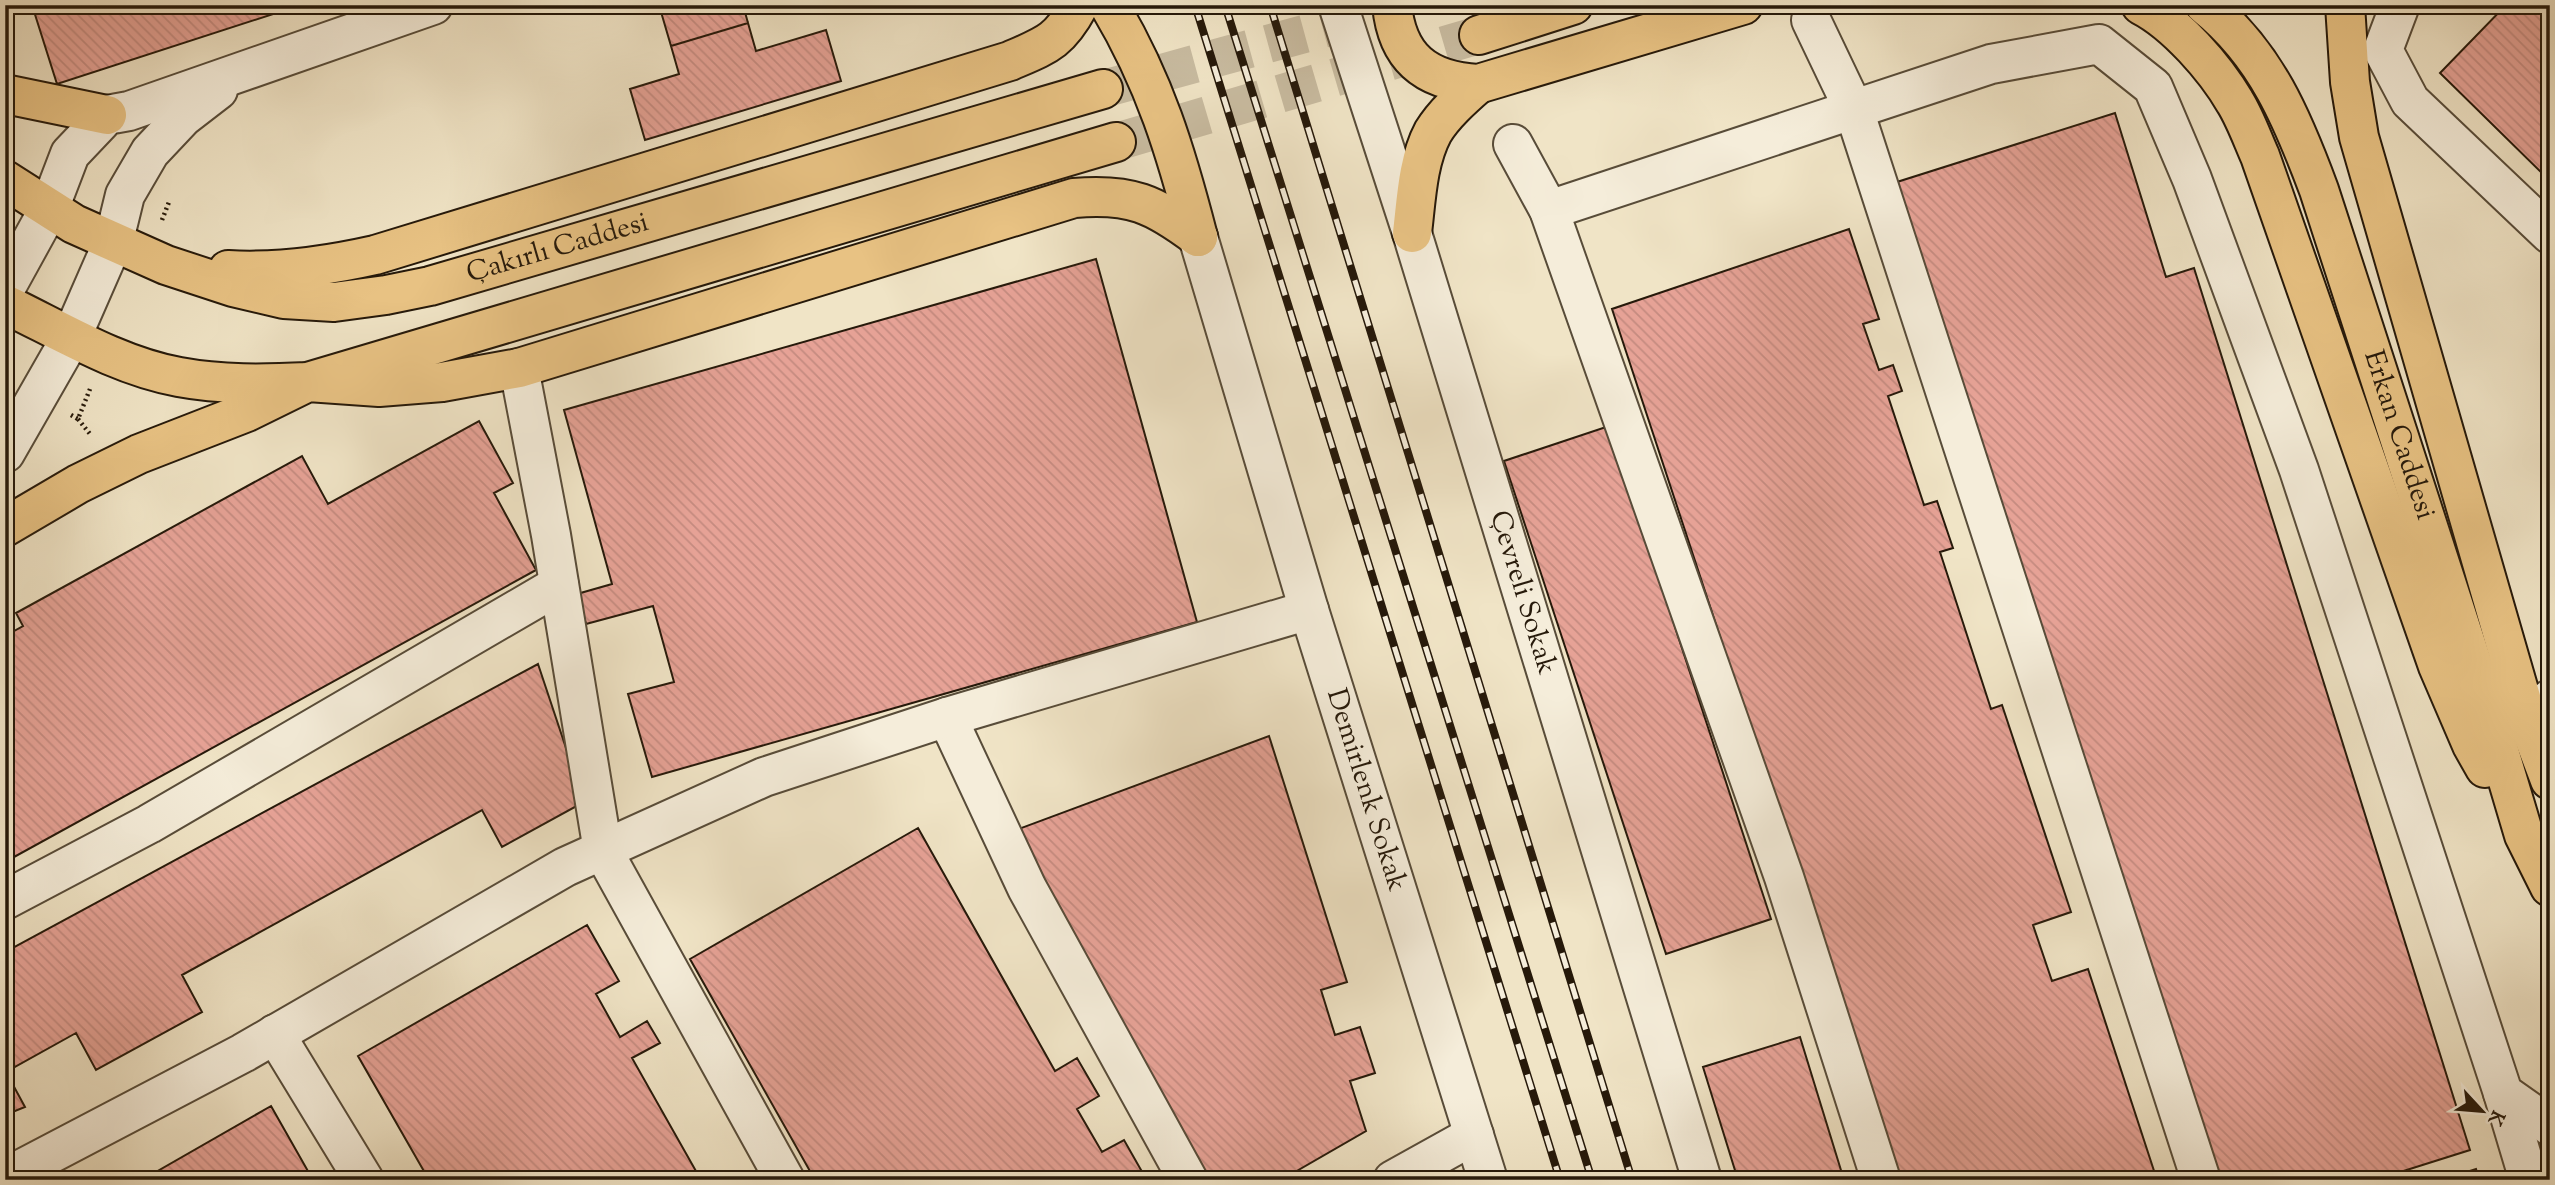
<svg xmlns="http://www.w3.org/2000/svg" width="2555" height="1185" viewBox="0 0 2555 1185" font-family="'Sorts Mill Goudy',serif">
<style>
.building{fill:url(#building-back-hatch);stroke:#26190a;stroke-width:2}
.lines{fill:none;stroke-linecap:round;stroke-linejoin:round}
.major-tunnel{stroke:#c8bba0;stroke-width:38;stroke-dasharray:38 19;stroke-linecap:butt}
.minor-casing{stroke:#584c39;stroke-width:42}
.major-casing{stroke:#26190a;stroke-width:42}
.path{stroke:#26190a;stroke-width:4.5;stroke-dasharray:2 3.5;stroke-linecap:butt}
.minor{stroke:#f5edda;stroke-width:38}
.major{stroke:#e8c283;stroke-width:38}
.rail-casing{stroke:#26190a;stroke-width:8}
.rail{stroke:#f5edda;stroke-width:5;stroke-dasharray:16;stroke-linecap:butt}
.labels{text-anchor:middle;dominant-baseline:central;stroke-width:5;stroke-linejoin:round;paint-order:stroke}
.street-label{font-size:28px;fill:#26190a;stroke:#f5edda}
</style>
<defs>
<pattern id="building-back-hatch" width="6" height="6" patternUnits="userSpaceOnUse" patternTransform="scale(1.75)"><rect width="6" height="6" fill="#e6a296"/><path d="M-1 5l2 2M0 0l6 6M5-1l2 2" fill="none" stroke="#c58b80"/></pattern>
</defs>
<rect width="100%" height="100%" fill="#f0e4c6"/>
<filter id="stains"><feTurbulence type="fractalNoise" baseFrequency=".00286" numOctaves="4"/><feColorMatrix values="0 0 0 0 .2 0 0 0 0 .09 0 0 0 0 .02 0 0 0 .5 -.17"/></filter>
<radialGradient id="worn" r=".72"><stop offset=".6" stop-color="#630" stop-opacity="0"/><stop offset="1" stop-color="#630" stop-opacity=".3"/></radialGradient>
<path class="building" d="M 32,5 L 301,5 L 57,84 Z
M 659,5 L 743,5 L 748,23 L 671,46 Z
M 2506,5 L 2550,5 L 2550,181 L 2440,73 Z
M 748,23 L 756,51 L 826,30 L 841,81 L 645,140 L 630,89 L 679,74 L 671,46 Z
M 2115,113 L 2166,277 L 2194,268 L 2470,1150 L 2375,1180 L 2209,1180 L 1897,182 Z
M 1849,229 L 1879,319 L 1863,324 L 1879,370 L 1893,365 L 1902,391 L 1888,396 L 1924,505 L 1937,501 L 1953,548 L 1940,552 L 1991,709 L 2002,705 L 2071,912 L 2033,925 L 2052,981 L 2088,969 L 2157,1180 L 1899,1180 L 1612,309 Z
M 1096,259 L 1197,622 L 652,777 L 628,694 L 674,682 L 653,606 L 586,624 L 577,594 L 612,584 L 564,410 Z
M 479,421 L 513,483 L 494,493 L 536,570 L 5,862 L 5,636 L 23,626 L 16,613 L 302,456 L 328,504 Z
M 1609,426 L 1771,919 L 1666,954 L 1504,461 Z
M 538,664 L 584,802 L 502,847 L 482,810 L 182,975 L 202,1012 L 96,1070 L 76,1033 L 6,1072 L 25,1107 L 5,1115 L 5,952 Z
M 1269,736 L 1347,982 L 1321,990 L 1335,1035 L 1360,1027 L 1375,1073 L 1350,1081 L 1366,1131 L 1281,1180 L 1206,1180 L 1008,833 Z
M 918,828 L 1055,1071 L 1077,1058 L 1099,1096 L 1077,1109 L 1102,1152 L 1124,1140 L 1145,1177 L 1141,1180 L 815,1180 L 690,959 Z
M 587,925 L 619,981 L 596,994 L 620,1037 L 647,1021 L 660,1043 L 632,1058 L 701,1180 L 429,1180 L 358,1056 Z
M 1800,1037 L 1844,1180 L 1738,1180 L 1703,1067 Z
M 271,1106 L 313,1180 L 142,1180 Z
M 2476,1169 L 2479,1180 L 2441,1180 Z"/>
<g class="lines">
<path class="major-tunnel" d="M 1103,89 L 1410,5
M 1116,142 L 1479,35"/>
<g class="minor-casing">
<g id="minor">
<path id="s1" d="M 1338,5 L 1412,233 L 1702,1180"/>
<path d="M 2400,5 L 2383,50 L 2410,101 L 2550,234"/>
<path d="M 1811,20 L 1854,110 L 2201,1180"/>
<path d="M 1513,144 L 1549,210 L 1784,877 L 1881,1180"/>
<path d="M 1549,210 L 1991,64 L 2099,44 L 2153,87 L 2192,179 L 2299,470 L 2503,1093 L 2550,1126"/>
<path id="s2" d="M 1198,237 L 1309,610 L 1488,1180"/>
<path d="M 5,289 L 49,209 L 70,154 L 107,115 L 129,111 L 433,5"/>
<path d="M 519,368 L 551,535 L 603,851 L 785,1180"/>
<path d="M 5,453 L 72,336 L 114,240 L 125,195 L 150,152 L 183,117 L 218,90"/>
<path d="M 947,717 L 1027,888 L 1188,1180"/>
<path d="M 2528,722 L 2550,699"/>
<path d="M 5,900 L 149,824 L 559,585"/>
<path d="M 275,1034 L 364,1180"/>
<path d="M 2503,1093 L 2529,1180"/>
<path d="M 5,1176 L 12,1174 L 243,1053 L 565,867 L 764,777 L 947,717 L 1309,610"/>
<path d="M 1393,1180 L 1474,1135"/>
</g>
</g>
<g class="major-casing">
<g id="major">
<path d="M 1109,5 C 1155,82 1176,152 1198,237"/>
<path d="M 1392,5 C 1397,58 1426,81 1478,84 L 1743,5"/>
<path d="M 2141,5 C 2176,23 2215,68 2235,102 C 2245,118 2252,138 2260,156 L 2438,666 L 2472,745 L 2485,768"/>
<path id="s3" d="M 2205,5 C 2266,54 2293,120 2319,190 L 2481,690 L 2524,835 L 2550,887"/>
<path d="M 2345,5 L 2350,82 L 2359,137 L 2528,722 L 2550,780"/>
<path d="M 1479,35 L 1573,5"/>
<path d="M 5,94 L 107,115"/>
<path id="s4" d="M 5,180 L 74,224 L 166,265 L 233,287 L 284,299 L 334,302 L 386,295 L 430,286 L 1103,89"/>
<path d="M 1412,233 C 1416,201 1417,162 1433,132 C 1444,114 1462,98 1478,84"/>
<path d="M 228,270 C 278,273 326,266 375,255 L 1010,61 C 1047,45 1059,42 1079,5"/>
<path d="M 5,304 C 61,331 118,366 179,377 C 222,385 264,384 308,382 L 1116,142"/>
<path d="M 5,527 L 78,484 L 139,454 L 247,412 L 308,382 L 379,387 L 442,382 L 519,368 L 1074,198 C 1131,193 1154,204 1198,237"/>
</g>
</g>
<path class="path" d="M 162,220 L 169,202
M 71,415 L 78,419 L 90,389
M 78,419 L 90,434"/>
<use href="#minor" class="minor"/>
<use href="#major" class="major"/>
<g class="rail-casing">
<path id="rail" d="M 1195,5 L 1560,1180
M 1225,5 L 1592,1180
M 1270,5 L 1632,1180"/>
</g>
<use href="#rail" class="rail"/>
</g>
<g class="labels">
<g class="street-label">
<text stroke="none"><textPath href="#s4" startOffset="586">Çakırlı Caddesi</textPath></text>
<text stroke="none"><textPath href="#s3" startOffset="478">Erkan Caddesi</textPath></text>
<text stroke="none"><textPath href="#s1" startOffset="616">Çevreli Sokak</textPath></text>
<text stroke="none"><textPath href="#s2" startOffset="578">Demirlenk Sokak</textPath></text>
</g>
</g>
<rect width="2555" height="1185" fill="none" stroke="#f0e4c6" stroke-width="28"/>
<rect x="7" y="7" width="2541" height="1171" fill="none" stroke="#26190a" stroke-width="3.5"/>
<rect x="14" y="14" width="2527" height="1157" fill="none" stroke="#26190a" stroke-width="2"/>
<g transform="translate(2482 1111) rotate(116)" stroke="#f5edda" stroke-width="5" paint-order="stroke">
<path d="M0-5L12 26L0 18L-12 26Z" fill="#26190a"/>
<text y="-10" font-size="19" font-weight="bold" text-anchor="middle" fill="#26190a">K</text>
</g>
<rect width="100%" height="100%" filter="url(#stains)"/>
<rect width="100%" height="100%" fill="url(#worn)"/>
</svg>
